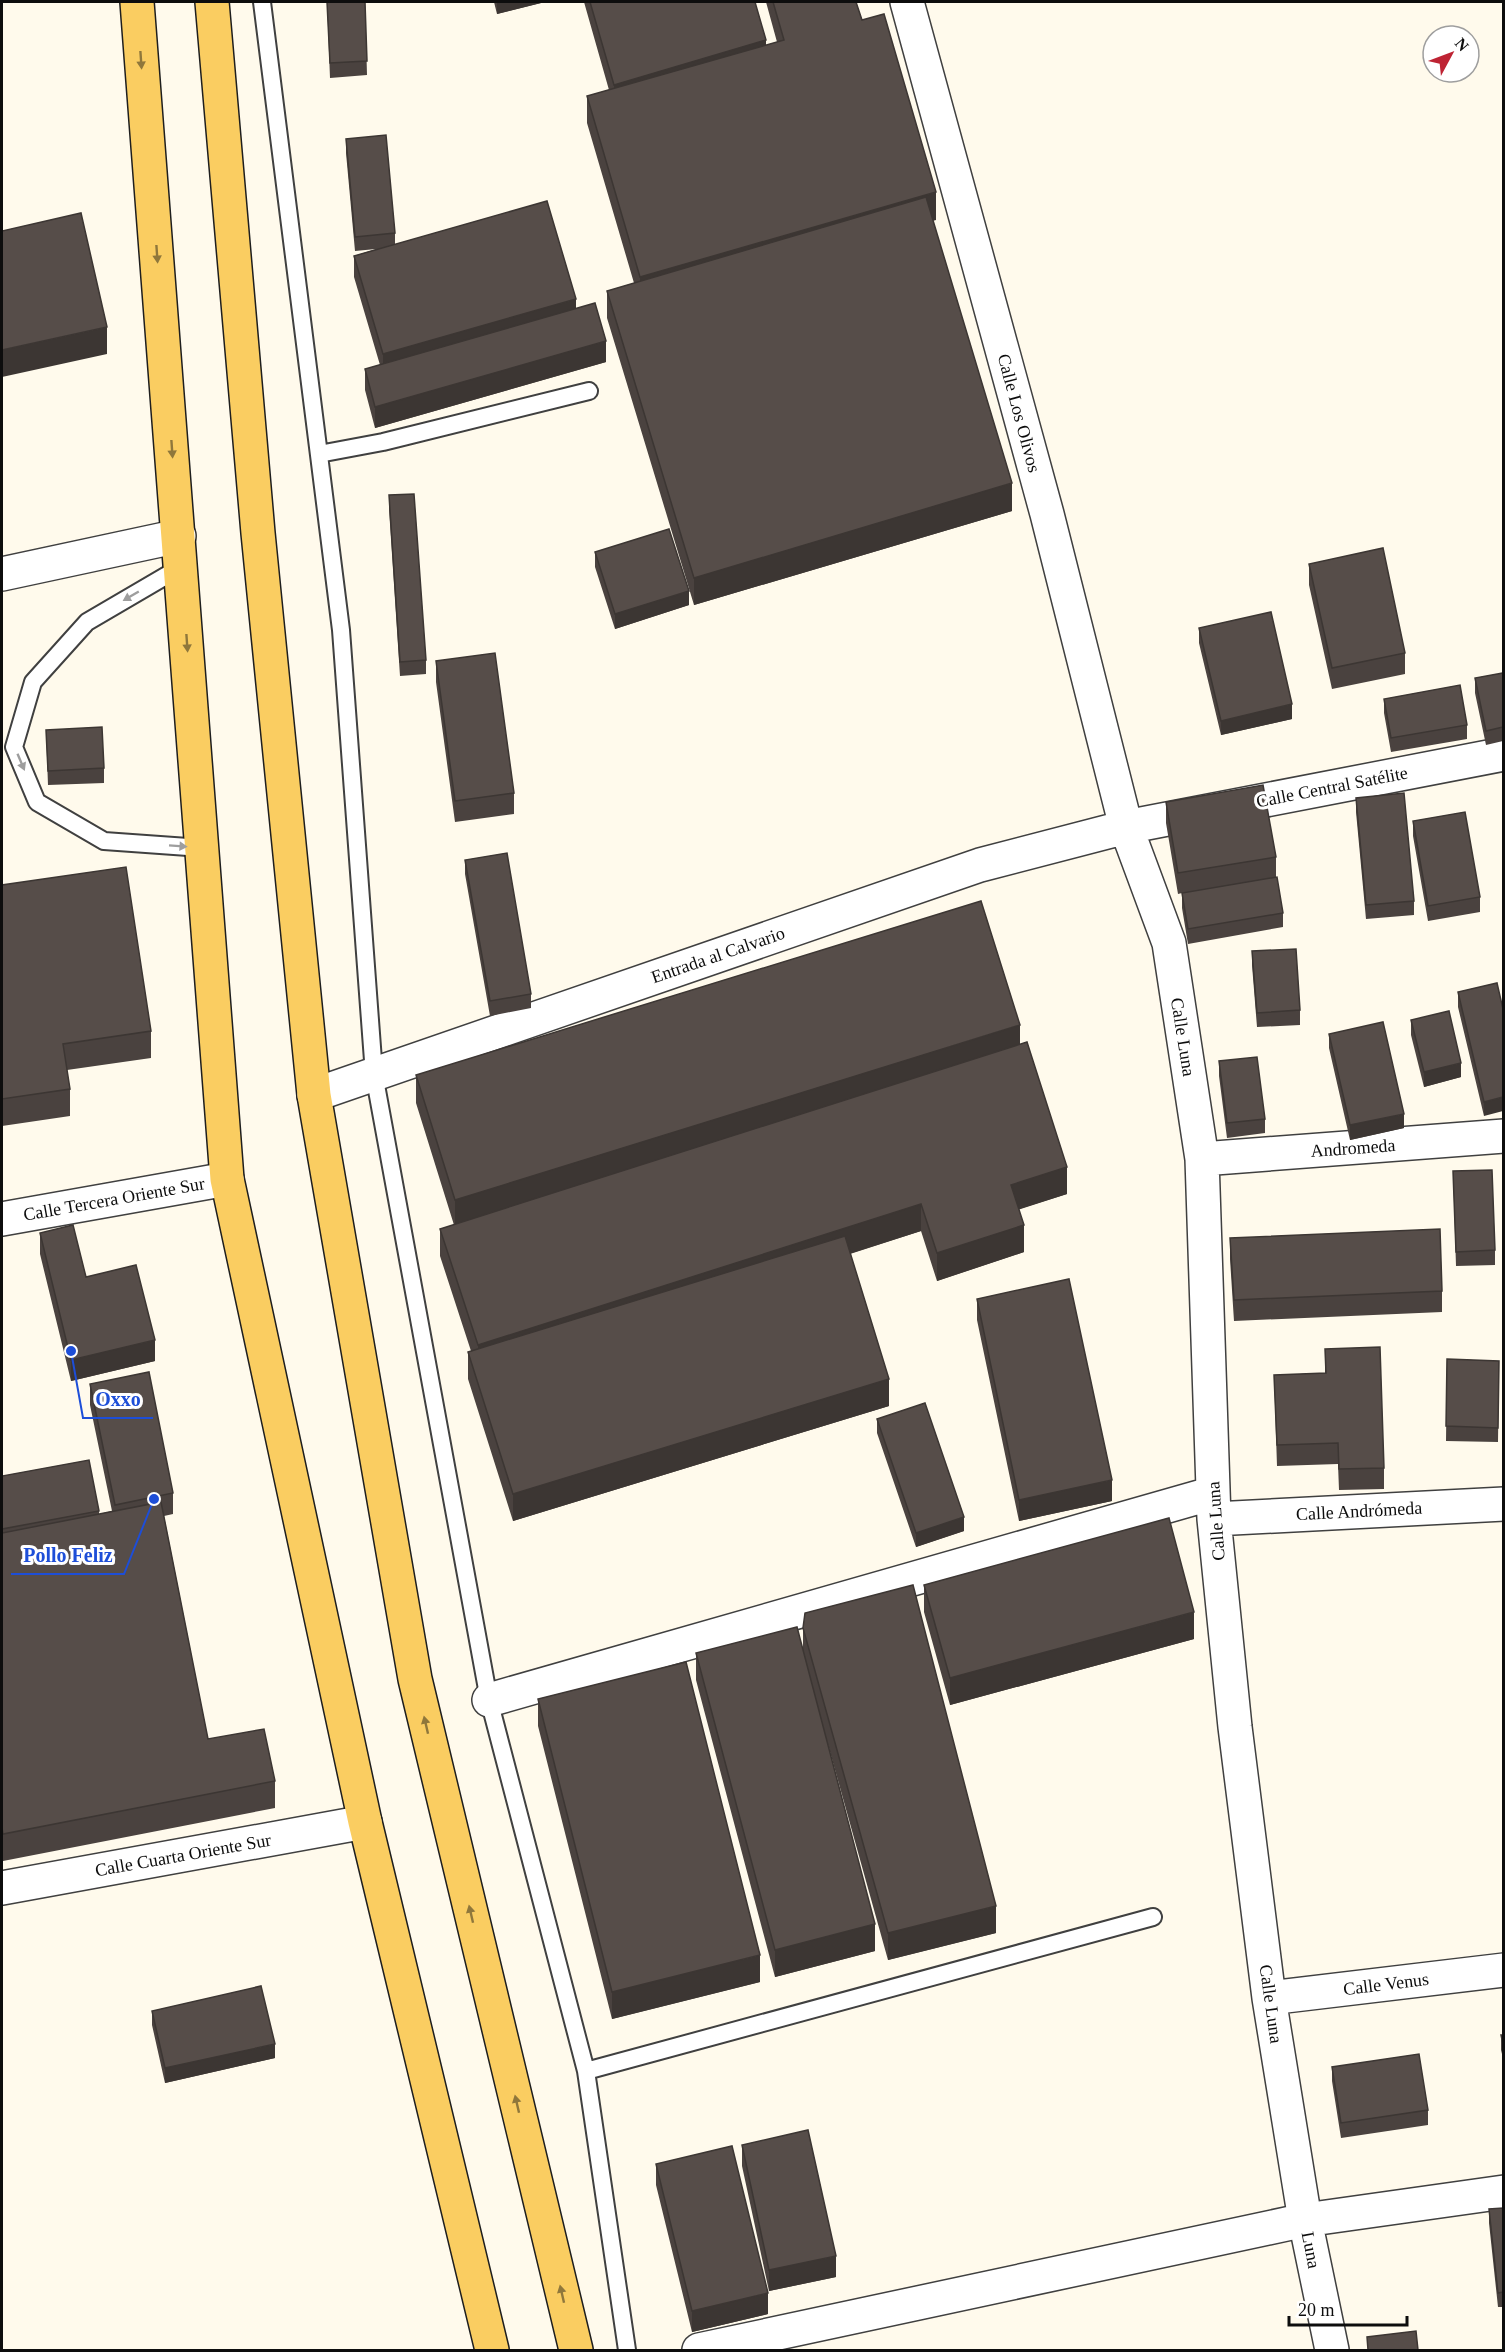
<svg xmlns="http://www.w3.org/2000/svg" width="1505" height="2352" viewBox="0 0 1505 2352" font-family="'Times New Roman',serif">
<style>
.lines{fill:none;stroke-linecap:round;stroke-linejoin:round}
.service-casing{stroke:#404040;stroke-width:20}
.minor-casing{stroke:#404040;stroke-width:36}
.primary-casing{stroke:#1e1e1e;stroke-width:36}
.service{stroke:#fff;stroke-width:16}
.minor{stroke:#fff;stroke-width:33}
.primary{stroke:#facd61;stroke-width:33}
.wall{fill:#4a423f}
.shaded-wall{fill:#3c3633}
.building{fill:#564d49;stroke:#3c3633;stroke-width:1.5}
.oneway{fill:#8f773b}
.oneway2{fill:#9e9e9e}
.labels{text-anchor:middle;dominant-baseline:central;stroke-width:6;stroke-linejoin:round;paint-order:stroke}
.street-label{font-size:18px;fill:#0d0d0d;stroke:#fff}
.leader{fill:none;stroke:#1d4ed8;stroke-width:2}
.callout-dot{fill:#1d4ed8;stroke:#fff;stroke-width:2}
.callout-label{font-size:20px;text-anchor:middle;font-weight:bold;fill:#1d4ed8;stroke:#fff;stroke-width:6;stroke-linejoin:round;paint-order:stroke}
</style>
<rect width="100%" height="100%" fill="#fffaec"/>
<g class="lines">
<g class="service-casing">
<path id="service" d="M 262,2 L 341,630 L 374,1074 L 489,1700 L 586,2071 L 627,2350
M 319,454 L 383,442 L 589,391
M 181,567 L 87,622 L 33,682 L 14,747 L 37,802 L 104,841 L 202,848
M 586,2071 L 1153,1917"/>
</g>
<g class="minor-casing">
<path id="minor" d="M 907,2 L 1047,514 L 1126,827 L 1169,943 L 1202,1159 L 1214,1519 L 1235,1727 L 1269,1998 L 1305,2220 L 1332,2350
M 2,574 L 179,536
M 314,1095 L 980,865 L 1126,827 L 1504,754
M 1202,1159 L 1504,1136
M 2,1219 L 227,1179
M 1214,1519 L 1504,1504
M 489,1700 L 1213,1493
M 2,1888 L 365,1822
M 1269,1998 L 1504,1970
M 699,2350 L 1305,2220 L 1504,2192"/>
</g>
<g class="primary-casing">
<path id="primary" d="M 137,2 L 227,1179 L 365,1822 L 492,2350
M 212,2 L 258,533 L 314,1095 L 415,1679 L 576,2350"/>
</g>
<use href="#service" class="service"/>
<use href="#minor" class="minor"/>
<use href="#primary" class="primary"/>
</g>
<path class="wall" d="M 327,2 L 365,2 L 367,75 L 330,78 Z
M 494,2 L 545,2 L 497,14 Z
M 584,2 L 755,2 L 766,45 L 777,42 L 766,2 L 856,2 L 862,20 L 936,220 L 933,220 L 1012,511 L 694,605 L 607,318 L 607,291 L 634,283 L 587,123 L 587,96 L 609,90 Z
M 346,139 L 395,233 L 395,244 L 576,309 L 606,362 L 375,428 L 365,390 L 365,369 L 380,365 L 354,277 L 354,256 L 376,249 L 355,251 L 346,153 Z
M 389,495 L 426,660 L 426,674 L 400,676 L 389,509 Z
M 595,552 L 689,605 L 615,629 L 595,567 Z
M 1309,564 L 1405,653 L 1405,674 L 1332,689 L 1309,585 Z
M 1199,628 L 1292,719 L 1221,735 L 1199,643 Z
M 436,661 L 514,793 L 514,814 L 455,822 L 436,682 Z
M 1503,673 L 1503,741 L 1486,745 L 1475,693 L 1475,678 Z
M 1384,699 L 1467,725 L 1467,739 L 1391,752 L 1384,713 Z
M 46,730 L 104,768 L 104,783 L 48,785 Z
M 1356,798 L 1414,901 L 1414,915 L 1366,919 L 1356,812 Z
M 1166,802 L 1276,857 L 1276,877 L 1283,913 L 1283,927 L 1188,944 L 1182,908 L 1182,893 L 1178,894 L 1166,823 Z
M 1413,821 L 1480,897 L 1480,912 L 1428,921 L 1413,836 Z
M 465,860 L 531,994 L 531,1008 L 490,1016 L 465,874 Z
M 2,885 L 151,1031 L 151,1058 L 67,1070 L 70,1089 L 70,1116 L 2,1126 Z
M 1252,951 L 1300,1010 L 1300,1025 L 1257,1027 L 1252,965 Z
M 1497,983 L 1484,1116 L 1458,1007 L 1458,992 Z
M 1411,1020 L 1461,1077 L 1424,1087 L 1411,1035 Z
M 1329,1034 L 1404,1128 L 1350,1140 L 1329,1048 Z
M 1020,1044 L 1067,1194 L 1019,1209 L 1024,1252 L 937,1281 L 921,1231 L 850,1254 L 889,1406 L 513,1521 L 468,1379 L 468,1352 L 471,1351 L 440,1256 L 440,1229 L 454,1225 L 416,1103 L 416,1075 Z
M 1219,1061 L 1265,1119 L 1265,1133 L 1227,1138 L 1219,1076 Z
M 1453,1171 L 1495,1250 L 1495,1265 L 1456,1266 Z
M 40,1233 L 86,1277 L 155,1361 L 71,1381 L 40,1254 Z
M 1230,1238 L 1442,1291 L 1442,1312 L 1234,1321 L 1230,1259 Z
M 977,1299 L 1112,1501 L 1019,1521 L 977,1320 Z
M 1325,1349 L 1384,1468 L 1384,1489 L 1339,1490 L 1338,1464 L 1277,1466 L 1274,1375 L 1325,1373 Z
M 1447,1359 L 1499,1361 L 1498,1442 L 1446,1441 Z
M 90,1384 L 173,1493 L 173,1514 L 164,1516 L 208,1739 L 275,1781 L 275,1808 L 3,1861 L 2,1855 L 2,1476 L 99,1511 L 99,1514 L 112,1511 L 90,1405 Z
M 877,1419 L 964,1531 L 916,1547 L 877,1433 Z
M 924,1585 L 1194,1639 L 950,1705 L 924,1612 Z
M 803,1628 L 996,1933 L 888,1960 L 827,1741 L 875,1951 L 775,1977 L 696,1680 L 696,1653 L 803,1651 Z
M 538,1699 L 760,1982 L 612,2019 L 538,1726 Z
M 152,2011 L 275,2058 L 165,2083 L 152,2025 Z
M 1501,2035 L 1503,2035 L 1503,2058 L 1501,2050 Z
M 1332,2067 L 1428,2110 L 1428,2125 L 1341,2138 L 1332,2081 Z
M 742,2145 L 836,2277 L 769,2291 L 742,2166 Z
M 656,2164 L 768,2314 L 692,2332 L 656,2185 Z
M 1503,2208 L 1503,2307 L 1498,2307 L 1489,2223 L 1489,2209 Z"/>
<path class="shaded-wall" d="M 497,2 L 545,2 L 497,14 Z
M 766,40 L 766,61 L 614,106 L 614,85 Z
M 936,192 L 936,220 L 640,304 L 640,277 Z
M 576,299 L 576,320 L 383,375 L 383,354 Z
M 107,327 L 107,354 L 2,377 L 2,350 Z
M 606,341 L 606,362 L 375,428 L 375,407 Z
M 1012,483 L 1012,511 L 694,605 L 694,578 Z
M 689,591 L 689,605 L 615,629 L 615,614 Z
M 1292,704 L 1292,719 L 1221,735 L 1221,721 Z
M 1020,1025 L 1020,1052 L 455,1227 L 455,1200 Z
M 1461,1063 L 1461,1077 L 1424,1087 L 1424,1072 Z
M 1503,1097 L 1503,1111 L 1484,1116 L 1484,1102 Z
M 1404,1114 L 1404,1128 L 1350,1140 L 1350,1125 Z
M 1067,1167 L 1067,1194 L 1011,1212 L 1011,1185 Z
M 921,1204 L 921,1231 L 478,1372 L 478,1345 Z
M 1024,1225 L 1024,1252 L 937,1281 L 937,1253 Z
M 155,1340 L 155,1361 L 71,1381 L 71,1360 Z
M 889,1379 L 889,1406 L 513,1521 L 513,1494 Z
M 1112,1480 L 1112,1501 L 1019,1521 L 1019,1500 Z
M 964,1517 L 964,1531 L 916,1547 L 916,1533 Z
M 1194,1612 L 1194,1639 L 950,1705 L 950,1678 Z
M 996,1906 L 996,1933 L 888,1960 L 888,1933 Z
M 875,1924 L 875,1951 L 775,1977 L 775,1950 Z
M 760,1955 L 760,1982 L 612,2019 L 612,1992 Z
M 275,2044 L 275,2058 L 165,2083 L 165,2068 Z
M 836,2256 L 836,2277 L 769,2291 L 769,2270 Z
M 768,2293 L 768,2314 L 692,2332 L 692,2311 Z"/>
<path class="building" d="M 327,2 L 365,2 L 367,61 L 330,63 Z
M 590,2 L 755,2 L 766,40 L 614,85 Z
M 773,2 L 856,2 L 862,20 L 884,14 L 936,192 L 640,277 L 587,96 L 784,40 Z
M 386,135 L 395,233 L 355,237 L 346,139 Z
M 926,197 L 1012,483 L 694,578 L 607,291 Z
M 547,201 L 576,299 L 383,354 L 354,256 Z
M 81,213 L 107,327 L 2,350 L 2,231 Z
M 595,303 L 606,341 L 375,407 L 365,369 Z
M 414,494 L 426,660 L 400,662 L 389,495 Z
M 669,529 L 689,591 L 615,614 L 595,552 Z
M 1383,548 L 1405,653 L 1332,668 L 1309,564 Z
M 1271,612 L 1292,704 L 1221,721 L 1199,628 Z
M 495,653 L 514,793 L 455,801 L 436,661 Z
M 1503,673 L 1503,727 L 1486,731 L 1475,678 Z
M 1460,685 L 1467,725 L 1391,738 L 1384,699 Z
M 102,727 L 104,768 L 48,771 L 46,730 Z
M 1263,785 L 1276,857 L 1178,873 L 1166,802 Z
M 1404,793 L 1414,901 L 1366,905 L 1356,798 Z
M 1465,812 L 1480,897 L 1428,906 L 1413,821 Z
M 507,853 L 531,994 L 490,1001 L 465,860 Z
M 126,867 L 151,1031 L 63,1044 L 70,1089 L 2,1099 L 2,885 Z
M 1277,877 L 1283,913 L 1188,929 L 1182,893 Z
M 981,901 L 1020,1025 L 455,1200 L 416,1075 Z
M 1296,949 L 1300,1010 L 1257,1013 L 1252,951 Z
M 1497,983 L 1503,1009 L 1503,1097 L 1484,1102 L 1458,992 Z
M 1449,1011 L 1461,1063 L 1424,1072 L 1411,1020 Z
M 1383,1022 L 1404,1114 L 1350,1125 L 1329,1034 Z
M 1027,1042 L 1067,1167 L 1011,1185 L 1024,1225 L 937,1253 L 921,1204 L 478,1345 L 440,1229 Z
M 1257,1057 L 1265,1119 L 1227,1123 L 1219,1061 Z
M 1492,1170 L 1495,1250 L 1456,1252 L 1453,1171 Z
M 73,1225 L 86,1277 L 136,1265 L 155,1340 L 71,1360 L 40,1233 Z
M 1440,1229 L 1442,1291 L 1234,1300 L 1230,1238 Z
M 845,1236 L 889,1379 L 513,1494 L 468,1352 Z
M 1069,1279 L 1112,1480 L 1019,1500 L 977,1299 Z
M 1380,1347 L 1384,1468 L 1339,1469 L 1338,1443 L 1277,1445 L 1274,1375 L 1326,1373 L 1325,1349 Z
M 1447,1359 L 1499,1361 L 1498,1428 L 1446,1426 Z
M 149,1372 L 173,1493 L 115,1505 L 90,1384 Z
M 925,1403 L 964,1517 L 916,1533 L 877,1419 Z
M 89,1460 L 99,1511 L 2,1529 L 2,1476 Z
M 161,1502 L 208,1739 L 264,1729 L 275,1781 L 3,1834 L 2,1828 L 2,1533 Z
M 1169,1518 L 1194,1612 L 950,1678 L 924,1585 Z
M 913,1585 L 996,1906 L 888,1933 L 803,1628 L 805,1613 Z
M 797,1627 L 875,1924 L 775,1950 L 696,1653 Z
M 686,1662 L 760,1955 L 612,1992 L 538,1699 Z
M 261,1986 L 275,2044 L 165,2068 L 152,2011 Z
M 1501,2035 L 1503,2035 L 1503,2044 Z
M 1419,2054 L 1428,2110 L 1341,2123 L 1332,2067 Z
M 808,2130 L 836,2256 L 769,2270 L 742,2145 Z
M 732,2146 L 768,2293 L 692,2311 L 656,2164 Z
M 1503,2208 L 1503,2292 L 1498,2293 L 1489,2209 Z
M 1416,2331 L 1418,2350 L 1368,2350 L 1367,2337 Z"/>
<defs><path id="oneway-solid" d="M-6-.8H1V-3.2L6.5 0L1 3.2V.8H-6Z" transform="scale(1.5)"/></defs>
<g class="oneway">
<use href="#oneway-solid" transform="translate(141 60) rotate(86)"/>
<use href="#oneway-solid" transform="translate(157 254) rotate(86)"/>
<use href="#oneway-solid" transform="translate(172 449) rotate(86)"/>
<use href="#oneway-solid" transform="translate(187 643) rotate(86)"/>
<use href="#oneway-solid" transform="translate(426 1725) rotate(-103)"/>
<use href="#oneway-solid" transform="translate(471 1914) rotate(-103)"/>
<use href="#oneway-solid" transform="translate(517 2104) rotate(-103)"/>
<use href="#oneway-solid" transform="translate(562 2294) rotate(-103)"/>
</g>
<g class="oneway2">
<use href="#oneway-solid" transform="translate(131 596) rotate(150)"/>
<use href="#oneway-solid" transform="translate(21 762) rotate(67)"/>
<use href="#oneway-solid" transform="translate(178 846) rotate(4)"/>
</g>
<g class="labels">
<g class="street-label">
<text transform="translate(1019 413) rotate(75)">Calle Los Olivos</text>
<text transform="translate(1332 787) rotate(-11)">Calle Central Satélite</text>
<text transform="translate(718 955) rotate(-19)">Entrada al Calvario</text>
<text transform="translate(1183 1037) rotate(81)">Calle Luna</text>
<text transform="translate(1353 1148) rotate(-4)">Andromeda</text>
<text transform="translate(114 1199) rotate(-10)">Calle Tercera Oriente Sur</text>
<text transform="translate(1359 1511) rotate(-3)">Calle Andrómeda</text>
<text transform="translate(1216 1521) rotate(-94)">Calle Luna</text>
<text transform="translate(183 1855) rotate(-10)">Calle Cuarta Oriente Sur</text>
<text transform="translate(1386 1984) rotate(-7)">Calle Venus</text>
<text transform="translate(1271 2004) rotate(82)">Calle Luna</text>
<text transform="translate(1311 2250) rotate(79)">Luna</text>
</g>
</g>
<path class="leader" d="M71 1351L83 1418H153M154 1499L124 1574H11"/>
<g class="callout-dot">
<circle cx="71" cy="1351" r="6"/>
<circle cx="154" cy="1499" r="6"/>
</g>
<g class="callout-label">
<text x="118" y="1406">Oxxo</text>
<text x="68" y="1562">Pollo Feliz</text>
</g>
<rect width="1505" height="2352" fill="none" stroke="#0d0d0d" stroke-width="6"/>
<g transform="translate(1451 54) rotate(49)"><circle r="28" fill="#ffffff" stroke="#9e9e9e" stroke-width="1.5"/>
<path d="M0-4.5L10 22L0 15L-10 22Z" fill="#be2333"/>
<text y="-9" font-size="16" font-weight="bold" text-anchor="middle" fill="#0d0d0d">N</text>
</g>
<path d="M1289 2316v9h118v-9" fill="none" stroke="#0d0d0d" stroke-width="3"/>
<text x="1298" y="2316" font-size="18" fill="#0d0d0d" stroke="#ffffff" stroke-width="4.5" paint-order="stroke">20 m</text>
</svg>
